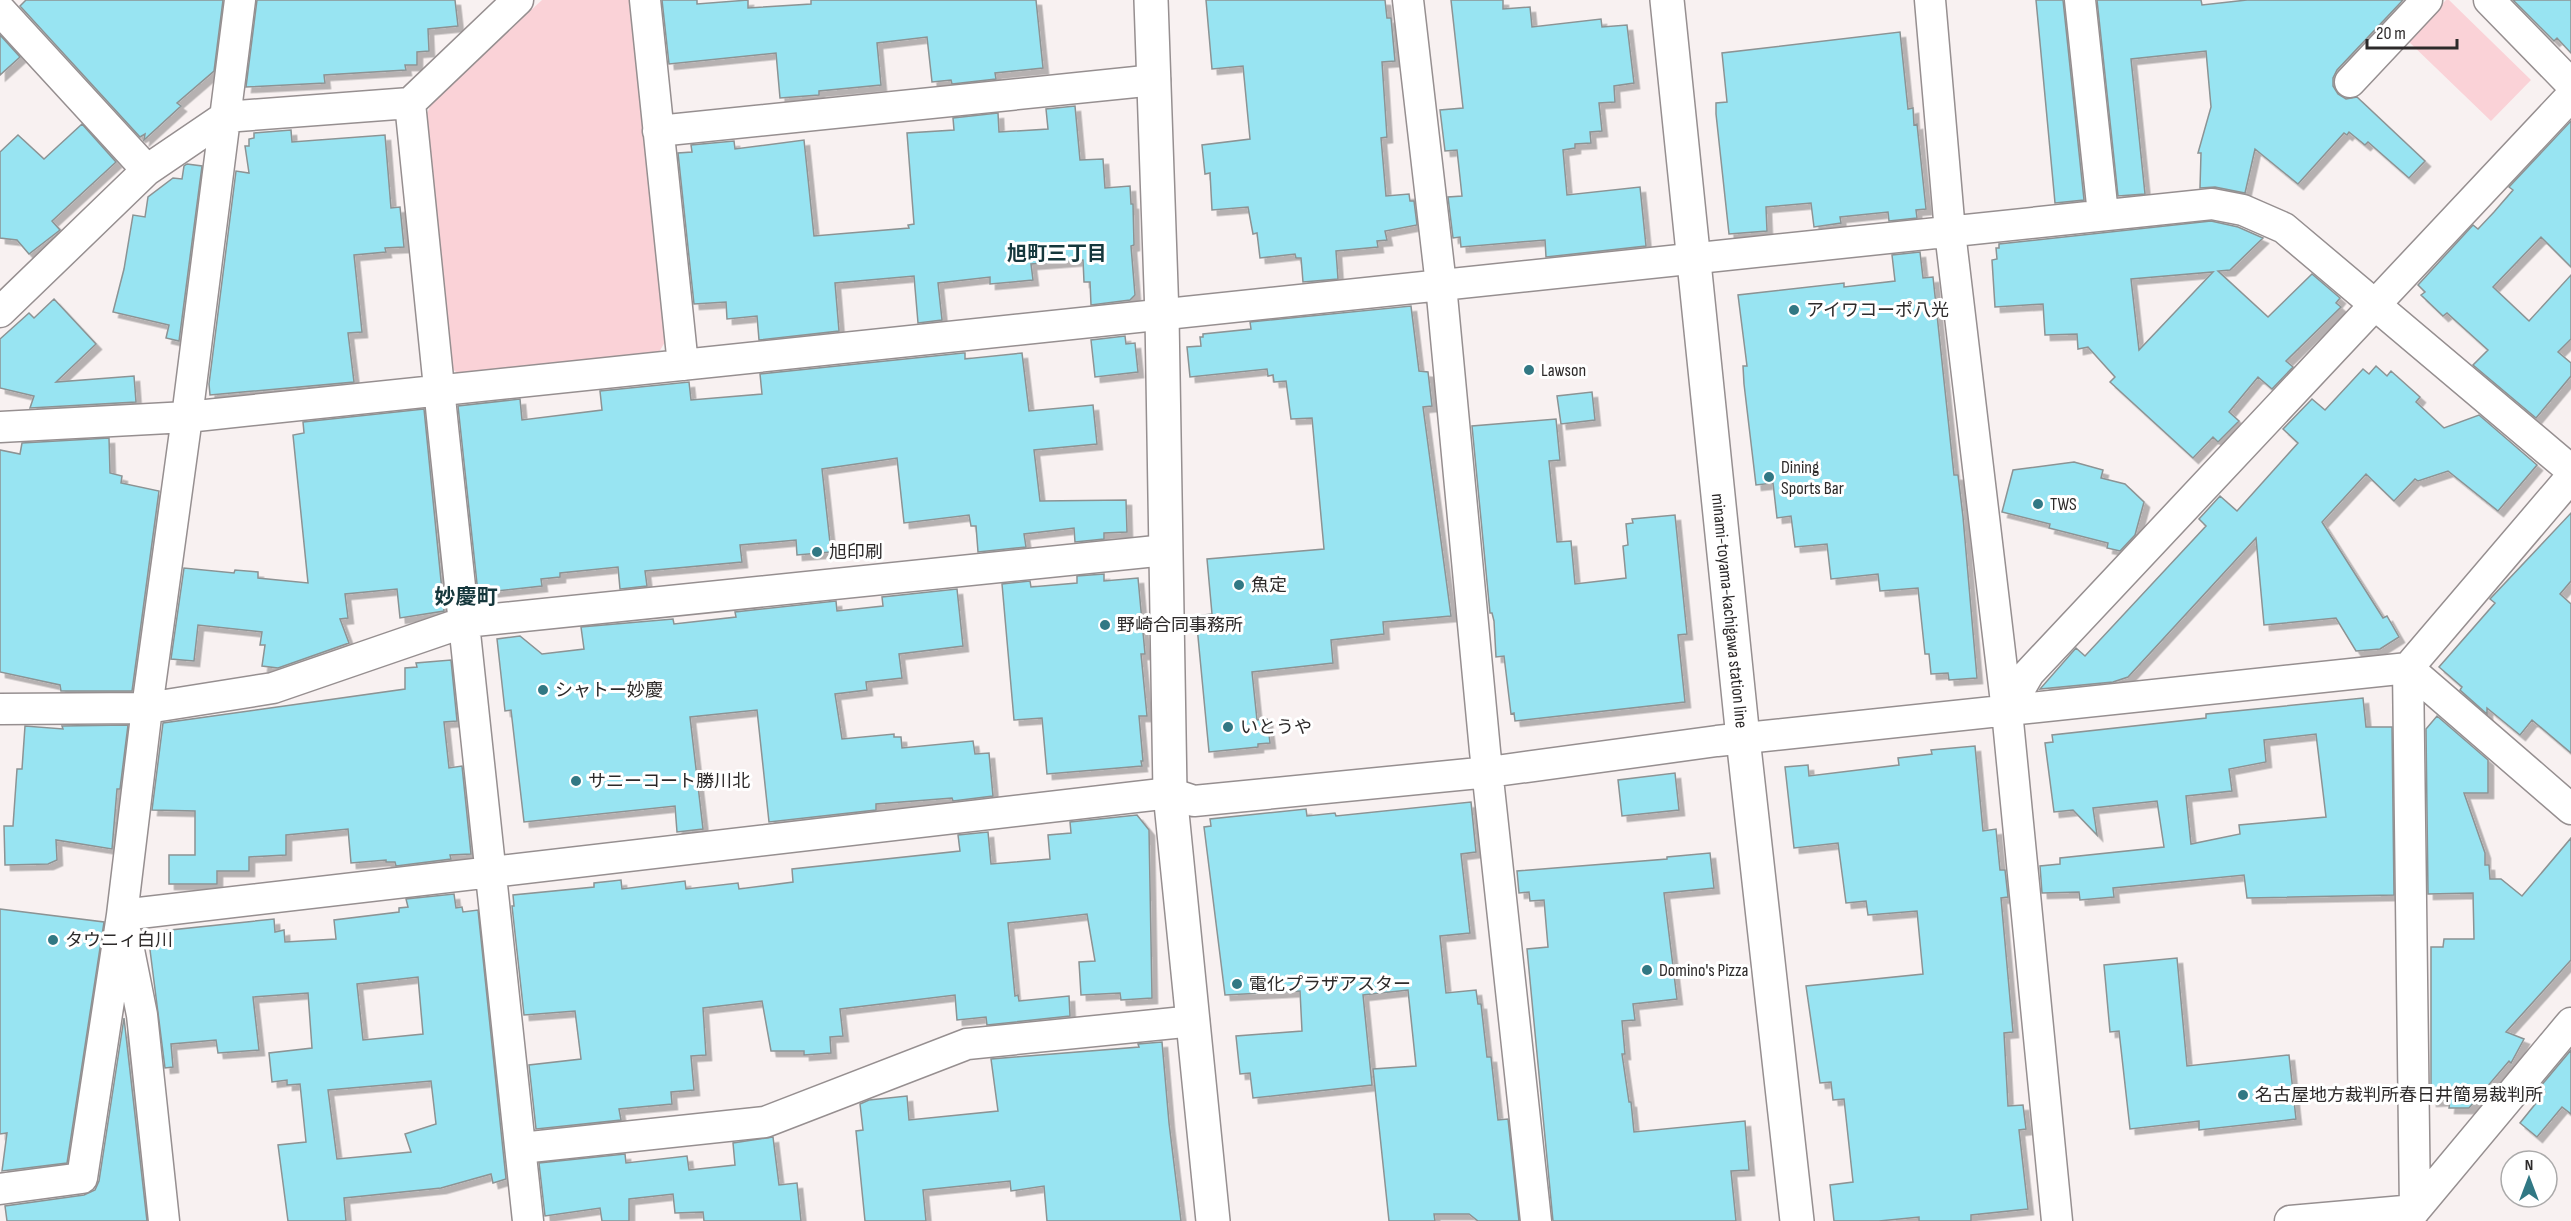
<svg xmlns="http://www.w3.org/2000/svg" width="2571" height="1221" viewBox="0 0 2571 1221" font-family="'Sofia Sans Condensed','Noto Sans JP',sans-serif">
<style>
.green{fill:#fad2d7}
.building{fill:#98e4f2;stroke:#8c9394;stroke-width:1.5;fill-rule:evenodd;filter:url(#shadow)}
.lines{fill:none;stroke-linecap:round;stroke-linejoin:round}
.street-casing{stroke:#968f90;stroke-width:33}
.secondary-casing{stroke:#968f90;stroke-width:36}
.street{stroke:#fff;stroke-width:30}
.secondary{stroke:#fff;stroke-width:33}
.poi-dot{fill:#317884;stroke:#fff;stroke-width:2}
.labels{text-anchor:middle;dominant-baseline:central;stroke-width:6;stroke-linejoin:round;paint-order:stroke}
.poi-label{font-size:18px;fill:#2d2a2a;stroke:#fff;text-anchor:start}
.street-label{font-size:18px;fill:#2d2a2a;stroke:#fff}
.neighbourhood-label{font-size:20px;font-weight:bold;fill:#15373c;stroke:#fff}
.quarter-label{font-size:21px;font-weight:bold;fill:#15373c;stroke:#fff}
</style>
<defs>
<filter id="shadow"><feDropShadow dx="5.5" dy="5.5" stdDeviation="0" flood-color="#0004"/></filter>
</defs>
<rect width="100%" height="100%" fill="#f8f1f1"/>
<path class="green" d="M 542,0 L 631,0 L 665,342 L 659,352 L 460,375 L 451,368 L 425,118 L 431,104 Z
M 2446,0 L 2449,0 L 2531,80 L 2491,121 L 2407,40 Z"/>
<path class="building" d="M 26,0 L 223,0 L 214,71 L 177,103 L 181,106 L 144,140 L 145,134 L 140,137 L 20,6 Z
M 257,0 L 455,0 L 458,26 L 428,29 L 429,51 L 417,52 L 417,65 L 405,65 L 406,70 L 324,75 L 325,83 L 246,87 Z
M 662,0 L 697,0 L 697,4 L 748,0 L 748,8 L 811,4 L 811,0 L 1036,0 L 1043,68 L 995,73 L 996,79 L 952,84 L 951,80 L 932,82 L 927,37 L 877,43 L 881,85 L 819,91 L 819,95 L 780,98 L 776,53 L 669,64 Z
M 1206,0 L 1385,0 L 1387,18 L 1391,18 L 1395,61 L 1382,62 L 1387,137 L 1381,138 L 1386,196 L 1409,194 L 1410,201 L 1414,201 L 1417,225 L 1385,231 L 1387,240 L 1377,241 L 1378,247 L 1336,251 L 1338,279 L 1303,282 L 1301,258 L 1296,258 L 1295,254 L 1260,258 L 1257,233 L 1253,234 L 1248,207 L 1212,210 L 1210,173 L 1205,174 L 1202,145 L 1250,139 L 1243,66 L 1212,69 Z
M 1451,0 L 1503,0 L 1503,9 L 1530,7 L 1532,27 L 1601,19 L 1602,27 L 1627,25 L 1634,83 L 1614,86 L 1615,102 L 1599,103 L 1602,131 L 1590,132 L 1591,143 L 1575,144 L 1575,148 L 1563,150 L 1567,195 L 1640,187 L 1646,246 L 1546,257 L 1545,240 L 1461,247 L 1460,237 L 1453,238 L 1448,197 L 1462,196 L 1457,150 L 1445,151 L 1440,110 L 1463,108 Z
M 2036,0 L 2063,0 L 2084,200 L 2055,203 Z
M 2097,0 L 2201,0 L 2202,5 L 2247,0 L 2403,0 L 2337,70 L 2333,78 L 2333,86 L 2338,94 L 2346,99 L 2357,97 L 2425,161 L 2409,178 L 2368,142 L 2365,145 L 2349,132 L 2347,135 L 2344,133 L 2298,184 L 2255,149 L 2245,193 L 2215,187 L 2200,188 L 2201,153 L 2198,153 L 2211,107 L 2206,51 L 2131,59 L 2145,194 L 2118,196 Z
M 2513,0 L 2571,0 L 2571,53 L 2557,38 L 2554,41 Z
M 1900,32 L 1908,109 L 1913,108 L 1914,125 L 1917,124 L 1926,209 L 1916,210 L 1917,218 L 1889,221 L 1888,212 L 1840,217 L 1841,223 L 1814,227 L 1811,203 L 1766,207 L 1767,231 L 1729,234 L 1716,114 L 1716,103 L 1727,102 L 1722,53 Z
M 0,35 L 20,57 L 0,75 Z
M 1075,106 L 1080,160 L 1103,159 L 1105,188 L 1130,186 L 1131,204 L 1133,204 L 1134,245 L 1131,246 L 1135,295 L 1130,300 L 1091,305 L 1090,282 L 1084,282 L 1083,260 L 1031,264 L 1033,280 L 990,284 L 990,277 L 938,283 L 942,320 L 918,323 L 914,276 L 835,283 L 839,331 L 759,340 L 757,316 L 727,319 L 726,302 L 694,304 L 678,153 L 692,152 L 691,145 L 734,141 L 735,149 L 804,140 L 814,236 L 909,228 L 908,225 L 914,224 L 907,133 L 954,130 L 953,118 L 998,113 L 999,132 L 1048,129 L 1046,109 Z
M 2571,121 L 2571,267 L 2541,237 L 2493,287 L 2529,321 L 2571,275 L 2571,339 L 2558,352 L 2571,363 L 2571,376 L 2536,418 L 2473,365 L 2488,350 L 2447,313 L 2443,316 L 2421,295 L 2425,292 L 2418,285 L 2473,225 L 2478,229 L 2494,212 L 2513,190 L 2509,187 Z
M 82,124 L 116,162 L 52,221 L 60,230 L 29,254 L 17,240 L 0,238 L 0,152 L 18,135 L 44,159 Z
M 291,130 L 292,142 L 385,135 L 391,208 L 400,207 L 404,247 L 385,248 L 386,252 L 354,255 L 362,332 L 348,333 L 354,382 L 210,395 L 209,384 L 236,171 L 249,173 L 245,146 L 249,146 L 249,139 L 254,138 L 254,133 Z
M 187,164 L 202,166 L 179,341 L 166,338 L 169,325 L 113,312 L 124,269 L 133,215 L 145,217 L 148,197 L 173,178 L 182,179 L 184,166 Z
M 2211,221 L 2238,227 L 2263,238 L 2230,270 L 2218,271 L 2268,317 L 2312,274 L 2340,298 L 2336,303 L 2341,307 L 2286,361 L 2293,367 L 2272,389 L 2258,377 L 2229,412 L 2239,421 L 2218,442 L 2213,437 L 2193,458 L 2110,382 L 2115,377 L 2088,347 L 2078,349 L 2077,334 L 2045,335 L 2043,304 L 1995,307 L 1992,260 L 1997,259 L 1996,248 L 1999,248 L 1999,244 ZM 2213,272 L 2139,350 L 2131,279 Z
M 1920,252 L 1923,278 L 1933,277 L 1954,475 L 1958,475 L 1963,517 L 1977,678 L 1949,680 L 1948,673 L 1931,674 L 1929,654 L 1925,654 L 1918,588 L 1880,591 L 1878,574 L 1831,579 L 1827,544 L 1795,547 L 1791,516 L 1777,518 L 1773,483 L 1756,485 L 1744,384 L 1743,366 L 1747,366 L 1738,295 L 1844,283 L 1844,287 L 1895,281 L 1892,255 Z
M 54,299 L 96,344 L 56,382 L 134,376 L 136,402 L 30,408 L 34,396 L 0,388 L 0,339 L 29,313 L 34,318 Z
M 1411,306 L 1419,371 L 1428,372 L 1432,406 L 1423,407 L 1451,616 L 1383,622 L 1384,634 L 1331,640 L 1333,663 L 1252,672 L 1257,720 L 1267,719 L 1270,743 L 1258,744 L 1258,747 L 1209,752 L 1196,616 L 1212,614 L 1207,559 L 1324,549 L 1312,418 L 1291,419 L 1286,381 L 1274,382 L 1273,375 L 1268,376 L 1267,369 L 1190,377 L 1187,347 L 1201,346 L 1200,337 L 1203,337 L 1203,334 L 1251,329 L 1250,322 Z
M 1125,336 L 1126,344 L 1135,343 L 1138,372 L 1095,377 L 1091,340 Z
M 963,353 L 965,353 L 965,359 L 1022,353 L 1029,411 L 1093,405 L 1097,444 L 1034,450 L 1040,501 L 1126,500 L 1127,532 L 1104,533 L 1104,539 L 1075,542 L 1074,528 L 1024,534 L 1026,547 L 978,552 L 976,526 L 971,526 L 969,515 L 904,523 L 897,458 L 822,469 L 831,552 L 797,555 L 796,540 L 740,545 L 742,562 L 645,571 L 647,586 L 620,589 L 618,567 L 560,573 L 560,577 L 541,579 L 542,586 L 478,593 L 458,406 L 520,399 L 522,420 L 602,410 L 600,391 L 689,382 L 691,400 L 762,394 L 760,374 Z
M 2376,366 L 2387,376 L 2391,371 L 2420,397 L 2416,402 L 2444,428 L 2479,415 L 2537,465 L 2498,511 L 2448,471 L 2418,481 L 2415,479 L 2394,501 L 2366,474 L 2322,522 L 2383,618 L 2387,616 L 2399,637 L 2380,649 L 2356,651 L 2336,618 L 2264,625 L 2256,538 L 2128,677 L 2113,682 L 2040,689 L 2076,648 L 2085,656 L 2206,526 L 2199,519 L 2220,496 L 2237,511 L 2298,443 L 2283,429 L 2312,399 L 2325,410 L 2363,369 L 2369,374 Z
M 1592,392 L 1595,420 L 1561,424 L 1557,396 Z
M 424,409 L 444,611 L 400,618 L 397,589 L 345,594 L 348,618 L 340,619 L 349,643 L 278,668 L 262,666 L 265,645 L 260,645 L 262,632 L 198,625 L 194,661 L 171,659 L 184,568 L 234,573 L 235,570 L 258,572 L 258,578 L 308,583 L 293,435 L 304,433 L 303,422 Z
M 1556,419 L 1560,460 L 1549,461 L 1557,542 L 1571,541 L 1575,584 L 1626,578 L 1623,546 L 1628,545 L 1626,524 L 1633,523 L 1632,519 L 1675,515 L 1687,634 L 1678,635 L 1685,702 L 1515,721 L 1514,713 L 1511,714 L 1504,656 L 1496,657 L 1494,621 L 1492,613 L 1490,613 L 1472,426 Z
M 109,438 L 110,473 L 122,476 L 121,483 L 159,491 L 132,691 L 61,691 L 60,685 L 0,672 L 0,450 L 20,454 L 22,443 Z
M 2074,462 L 2103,470 L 2101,478 L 2125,484 L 2144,502 L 2135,535 L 2120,551 L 2107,548 L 2108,543 L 2049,528 L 2050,524 L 2002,512 L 2013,470 Z
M 2571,513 L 2571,581 L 2560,594 L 2571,604 L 2571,753 L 2532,720 L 2520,735 L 2487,708 L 2487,714 L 2460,690 L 2462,687 L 2439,667 L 2495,603 L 2490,599 Z
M 1104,574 L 1104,581 L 1138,578 L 1145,654 L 1141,654 L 1147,716 L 1139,716 L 1143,761 L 1141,761 L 1142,766 L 1047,774 L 1042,718 L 1014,720 L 1002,584 L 1030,581 L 1031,587 L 1077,583 L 1077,576 Z
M 957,589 L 963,646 L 899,654 L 902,678 L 866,682 L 867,690 L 835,694 L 842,739 L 894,734 L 894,737 L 901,737 L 902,748 L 973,741 L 975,754 L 989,753 L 993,796 L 953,801 L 952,798 L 876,804 L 876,810 L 769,822 L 757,710 L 690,717 L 703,829 L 677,832 L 675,806 L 524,822 L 511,710 L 505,711 L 497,639 L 520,636 L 542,654 L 584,649 L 581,627 L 673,619 L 674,624 L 736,617 L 735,612 L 836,601 L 837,611 L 883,606 L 882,597 Z
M 451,660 L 457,721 L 444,722 L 449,768 L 462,766 L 471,854 L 450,855 L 451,859 L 396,866 L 395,862 L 386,862 L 386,860 L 351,863 L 348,829 L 286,835 L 286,855 L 249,857 L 249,871 L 217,871 L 217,884 L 169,884 L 169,855 L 195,855 L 195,811 L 152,810 L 163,723 L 405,689 L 405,668 L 417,667 L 416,663 Z
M 2363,698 L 2366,727 L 2392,727 L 2394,895 L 2247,898 L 2244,875 L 2113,888 L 2114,897 L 2080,900 L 2079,892 L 2042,893 L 2040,866 L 2060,864 L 2060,858 L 2164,847 L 2157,801 L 2093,808 L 2097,835 L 2073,810 L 2054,812 L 2045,743 L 2053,742 L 2052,735 L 2206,718 L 2206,714 ZM 2316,734 L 2326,817 L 2239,825 L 2240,834 L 2191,844 L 2186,796 L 2232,791 L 2229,769 L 2266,762 L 2264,740 Z
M 2437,716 L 2488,760 L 2488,793 L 2464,793 L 2485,853 L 2485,865 L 2489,865 L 2490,879 L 2501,879 L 2522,896 L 2571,838 L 2571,960 L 2506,1032 L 2524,1039 L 2511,1063 L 2509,1061 L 2469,1108 L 2449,1108 L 2450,1100 L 2431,1101 L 2431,947 L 2443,947 L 2444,939 L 2474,939 L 2473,893 L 2428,894 L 2426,729 Z
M 128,725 L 120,789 L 117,789 L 112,849 L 56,840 L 57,860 L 48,864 L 5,865 L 4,826 L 13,826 L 17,769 L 22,769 L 25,726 L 63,729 L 62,726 Z
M 1975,746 L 1983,831 L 1996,829 L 2000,870 L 2005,870 L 2008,897 L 2001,898 L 2013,1032 L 2004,1033 L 2008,1106 L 2023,1105 L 2026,1129 L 2019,1130 L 2028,1209 L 1971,1215 L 1971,1221 L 1919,1221 L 1919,1217 L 1879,1221 L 1834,1221 L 1830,1185 L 1853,1182 L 1844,1099 L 1833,1100 L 1831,1082 L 1820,1083 L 1806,986 L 1923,974 L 1917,911 L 1868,915 L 1866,901 L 1846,903 L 1838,843 L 1794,848 L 1785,767 L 1808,765 L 1809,776 L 1899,765 L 1898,758 L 1932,754 L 1931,750 Z
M 1675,773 L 1679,810 L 1622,816 L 1618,780 Z
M 1471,802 L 1476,852 L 1461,854 L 1470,933 L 1440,936 L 1446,993 L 1476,990 L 1478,1004 L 1481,1004 L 1487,1057 L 1491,1057 L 1498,1120 L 1508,1119 L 1519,1221 L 1478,1221 L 1469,1214 L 1434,1214 L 1435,1221 L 1389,1221 L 1373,1069 L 1416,1066 L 1408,990 L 1363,995 L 1372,1085 L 1253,1098 L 1250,1073 L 1240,1074 L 1236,1036 L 1302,1031 L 1300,991 L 1225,995 L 1204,827 L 1211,826 L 1210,819 L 1306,809 L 1307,816 L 1335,813 L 1336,816 Z
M 1137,815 L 1149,830 L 1152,998 L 1121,1000 L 1120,993 L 1081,995 L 1079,962 L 1095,961 L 1087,914 L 1008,923 L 1015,996 L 1018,995 L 1019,1001 L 1069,996 L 1070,1016 L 987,1025 L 986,1017 L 957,1020 L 955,995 L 840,1009 L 843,1036 L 830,1037 L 831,1053 L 804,1055 L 804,1051 L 771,1051 L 762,1001 L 703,1008 L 706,1055 L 691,1056 L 694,1090 L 671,1092 L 672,1104 L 619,1109 L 621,1120 L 536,1129 L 529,1065 L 581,1059 L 575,1011 L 524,1015 L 512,906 L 514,906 L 513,895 L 594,887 L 594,883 L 621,880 L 622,889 L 685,881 L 686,889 L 738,883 L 739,889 L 793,882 L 792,869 L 960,851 L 958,835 L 988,832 L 991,864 L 1050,859 L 1048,835 L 1071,833 L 1070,822 Z
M 1710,853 L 1714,888 L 1664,893 L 1677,999 L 1633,1004 L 1635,1020 L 1622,1021 L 1625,1054 L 1622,1054 L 1629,1102 L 1631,1102 L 1634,1132 L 1745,1121 L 1749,1170 L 1731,1171 L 1736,1221 L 1553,1221 L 1527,949 L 1548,947 L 1544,900 L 1530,901 L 1529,892 L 1519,893 L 1517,871 L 1667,859 L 1667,857 Z
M 454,894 L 456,908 L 462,907 L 463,912 L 478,910 L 506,1179 L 493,1183 L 491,1174 L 441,1188 L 344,1198 L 346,1221 L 288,1221 L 278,1145 L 306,1142 L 300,1084 L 287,1085 L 287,1080 L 272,1082 L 269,1053 L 312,1048 L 308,993 L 253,997 L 259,1050 L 218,1053 L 216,1040 L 171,1044 L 173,1067 L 165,1068 L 149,942 L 162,941 L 161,931 L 274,919 L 275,932 L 284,930 L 285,942 L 336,939 L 334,920 L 399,912 L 399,908 L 408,907 L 406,899 ZM 418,977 L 423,1034 L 363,1040 L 357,984 ZM 431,1081 L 436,1124 L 405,1134 L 411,1152 L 337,1159 L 328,1090 Z
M 0,909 L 104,922 L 67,1163 L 2,1171 L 7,1133 L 0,1134 Z
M 2177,958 L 2187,1066 L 2289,1055 L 2296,1119 L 2199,1130 L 2199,1121 L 2130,1129 L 2119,1031 L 2110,1032 L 2104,965 Z
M 124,1018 L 147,1221 L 7,1221 L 5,1206 L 84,1195 L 95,1190 L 99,1181 Z
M 1162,1042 L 1169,1123 L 1181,1221 L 1047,1221 L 1044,1186 L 1011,1191 L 1010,1181 L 923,1190 L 926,1221 L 865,1221 L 856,1131 L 863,1130 L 860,1104 L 869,1100 L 907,1096 L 909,1120 L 998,1111 L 991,1059 L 1139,1047 L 1138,1044 Z
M 2571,1050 L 2571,1114 L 2562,1107 L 2537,1137 L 2520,1123 L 2545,1092 L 2540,1087 Z
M 773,1137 L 779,1185 L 797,1183 L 801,1221 L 704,1221 L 703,1212 L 675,1213 L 673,1194 L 629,1199 L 629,1221 L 602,1221 L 600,1208 L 545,1216 L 539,1163 L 625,1154 L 626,1163 L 687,1156 L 689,1170 L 735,1165 L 733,1143 Z"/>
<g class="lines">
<g class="street-casing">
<path id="street" d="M 645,0 L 683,365
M 1408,0 L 1441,285 L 1485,751 L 1536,1221
M 1930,0 L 1950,232 L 2007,711 L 2057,1221
M 2080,0 L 2103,214
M 2489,0 L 2571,84
M 0,10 L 147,170
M 2350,82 L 2427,0
M 410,103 C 446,476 490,848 528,1221
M 658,131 L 1155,80
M 0,312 L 147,170 L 225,117 L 410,103 L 518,0
M 0,427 L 187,417 L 2212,204 L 2243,210 L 2284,228 L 2571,470
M 2408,668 L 2571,809
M 0,709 L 147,708 L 273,688 L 465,622 L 1166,550
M 2007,711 L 2029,673 L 2571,96
M 521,1148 L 765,1122 L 967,1044 L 1194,1021
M 0,1189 L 82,1178 L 122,915 L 147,708 L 187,417 L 240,0
M 164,1221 L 142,1015 L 122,915 L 1170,793 L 1194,801 L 1489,772 L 1717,741 L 2408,668 L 2571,477
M 2290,1221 L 2415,1210 L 2571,1023
M 2406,1221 L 2415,1210 L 2408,668"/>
</g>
<g class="secondary-casing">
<g id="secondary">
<path d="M 1151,0 L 1162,316 L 1170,793 L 1213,1221"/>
<path id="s1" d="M 1667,0 L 1743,738 L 1797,1221"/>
</g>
</g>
<use href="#street" class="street"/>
<use href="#secondary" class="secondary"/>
</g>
<g class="poi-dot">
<circle cx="1794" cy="310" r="6"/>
<circle cx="1529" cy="370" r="6"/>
<circle cx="1769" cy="477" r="6"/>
<circle cx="2038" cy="504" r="6"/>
<circle cx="817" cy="552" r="6"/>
<circle cx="1239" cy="585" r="6"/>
<circle cx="1105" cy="625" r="6"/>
<circle cx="543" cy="690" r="6"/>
<circle cx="1228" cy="727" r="6"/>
<circle cx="576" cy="781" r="6"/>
<circle cx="53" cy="940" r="6"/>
<circle cx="1647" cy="970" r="6"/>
<circle cx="1237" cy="984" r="6"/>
<circle cx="2243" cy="1095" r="6"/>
</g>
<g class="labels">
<g class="poi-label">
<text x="1806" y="310">アイワコーポ八光</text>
<text x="1541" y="370">Lawson</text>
<text x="1781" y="467">Dining<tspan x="1781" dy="21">Sports Bar</tspan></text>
<text x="2050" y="504">TWS</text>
<text x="829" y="552">旭印刷</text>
<text x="1251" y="585">魚定</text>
<text x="1117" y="625">野崎合同事務所</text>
<text x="555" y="690">シャトー妙慶</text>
<text x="1240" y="727">いとうや</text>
<text x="588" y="781">サニーコート勝川北</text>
<text x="65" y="940">タウニィ白川</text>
<text x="1659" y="970">Domino's Pizza</text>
<text x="1249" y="984">電化プラザアスター</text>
<text x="2255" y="1095">名古屋地方裁判所春日井簡易裁判所</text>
</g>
<g class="street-label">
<text stroke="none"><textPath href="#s1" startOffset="614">minami-toyama-kachigawa station line</textPath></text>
</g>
<g class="neighbourhood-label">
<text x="1057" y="254">旭町三丁目</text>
</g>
<g class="quarter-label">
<text x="466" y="597">妙慶町</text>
</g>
</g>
<g transform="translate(2529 1179)"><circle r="28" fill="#ffffff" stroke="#abaaaa" stroke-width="1.5"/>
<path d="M0-4.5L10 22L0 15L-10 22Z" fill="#317884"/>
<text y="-9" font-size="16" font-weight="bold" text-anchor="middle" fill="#2d2a2a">N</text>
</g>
<path d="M2367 39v9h90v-9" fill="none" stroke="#2d2a2a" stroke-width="3"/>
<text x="2376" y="39" font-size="18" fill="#2d2a2a" stroke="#ffffff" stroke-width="4.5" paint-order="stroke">20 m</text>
</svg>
